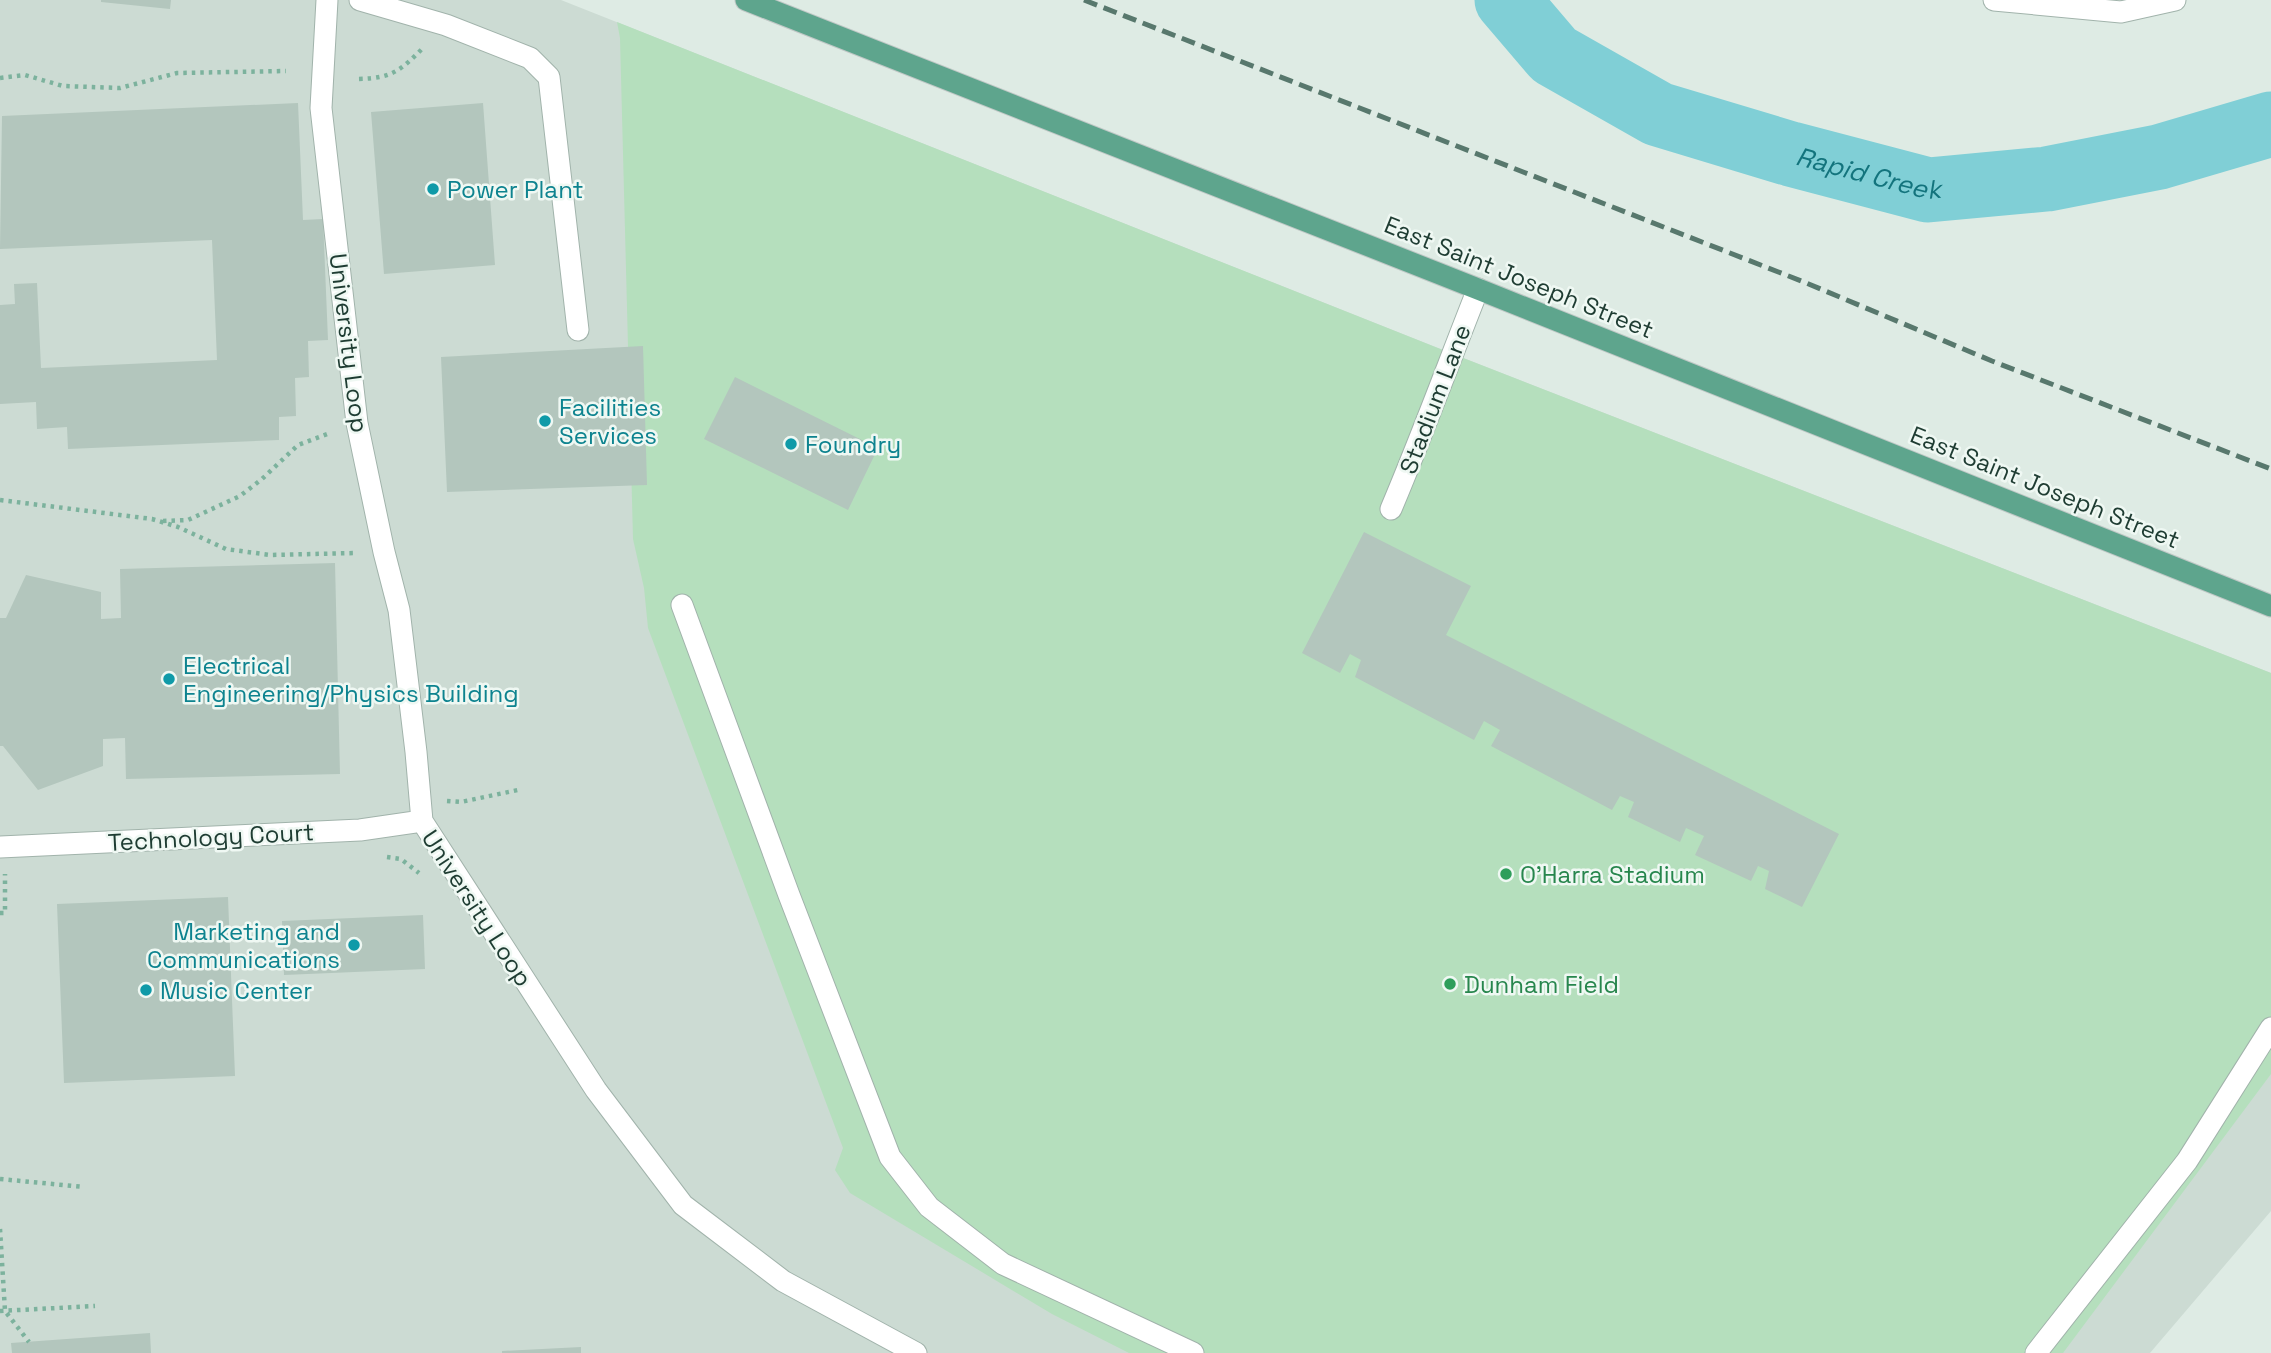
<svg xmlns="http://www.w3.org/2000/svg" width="2271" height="1353" viewBox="0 0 2271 1353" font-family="'Space Grotesk',sans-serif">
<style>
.built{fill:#ccdbd3}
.green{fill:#b5dfbd}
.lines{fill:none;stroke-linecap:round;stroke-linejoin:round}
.river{stroke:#80cfd6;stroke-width:65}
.building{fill:#b3c6bd}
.minor-casing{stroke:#a1b3ab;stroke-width:23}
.major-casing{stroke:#c0c8c6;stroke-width:23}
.path{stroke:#7cb29d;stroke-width:4.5;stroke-dasharray:3.5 5;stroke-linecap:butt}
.minor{stroke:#fff;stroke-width:21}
.major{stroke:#5ea58d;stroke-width:21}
.rail{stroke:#58786d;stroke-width:5;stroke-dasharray:14 7;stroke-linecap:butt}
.culture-dot{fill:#0f9aa8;stroke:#eff8f3;stroke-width:2.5}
.leisure-dot{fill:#2e9e5b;stroke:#eff8f3;stroke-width:2.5}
.labels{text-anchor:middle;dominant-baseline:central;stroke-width:5;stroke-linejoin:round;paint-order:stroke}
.culture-label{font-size:24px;fill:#0d838f;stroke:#eff8f3;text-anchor:start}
.street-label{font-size:24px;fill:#1e3c32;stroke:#eff8f3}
.leisure-label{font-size:24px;fill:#27864d;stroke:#eff8f3;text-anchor:start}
.water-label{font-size:26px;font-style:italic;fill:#13747d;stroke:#eff8f3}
</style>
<rect width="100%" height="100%" fill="#deebe4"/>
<path class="built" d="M 0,0 L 561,0 L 1453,354 L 2271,673 L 2271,1211 L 2150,1353 L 0,1353 Z"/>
<path class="green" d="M 617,22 L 1453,354 L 2271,673 L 2271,1074 L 2063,1353 L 1129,1353 L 1052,1314 L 850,1193 L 835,1170 L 843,1148 L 648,628 L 644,588 L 633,539 L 620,38 Z"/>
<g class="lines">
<path class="river" id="s1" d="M 1507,0 L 1554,55 L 1658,114 L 1791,154 L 1928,190 L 2047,179 L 2159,157 L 2271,124"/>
</g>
<path class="building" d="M 101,0 L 171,0 L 170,9 L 101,2 Z
M 298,103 L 303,220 L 323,219 L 328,340 L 308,341 L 309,377 L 295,378 L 296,416 L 279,417 L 279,440 L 68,449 L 67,427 L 37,429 L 36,402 L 0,404 L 0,305 L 15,304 L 14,284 L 37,283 L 41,368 L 217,360 L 212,240 L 0,249 L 2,116 Z
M 483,103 L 495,265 L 384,274 L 371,112 Z
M 643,346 L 647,485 L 447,492 L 441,357 Z
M 735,377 L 878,448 L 848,510 L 704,439 Z
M 1364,532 L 1471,586 L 1446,635 L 1839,834 L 1802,907 L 1765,889 L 1769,871 L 1758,866 L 1751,881 L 1695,855 L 1704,836 L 1686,828 L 1680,842 L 1628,817 L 1634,802 L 1620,796 L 1612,810 L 1491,746 L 1500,730 L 1484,721 L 1474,740 L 1355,677 L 1361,660 L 1350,654 L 1340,673 L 1302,653 Z
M 335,563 L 340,774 L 126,779 L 125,738 L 103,739 L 103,766 L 38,790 L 3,746 L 0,746 L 0,618 L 6,618 L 26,575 L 101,592 L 101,619 L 121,618 L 120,569 Z
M 228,897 L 235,1076 L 64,1083 L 57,904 Z
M 423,915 L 425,969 L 284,975 L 282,921 Z
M 150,1333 L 151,1353 L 12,1353 L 11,1343 Z
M 581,1347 L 581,1353 L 502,1353 L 502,1351 Z"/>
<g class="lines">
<g class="minor-casing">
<path id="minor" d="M 327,0 L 321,108 L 357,423 L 384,552 L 399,610 L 416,752 L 422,821 L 596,1090 L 683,1205 L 783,1281 L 916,1353
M 360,0 L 446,25 L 530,58 L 549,77 L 578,330
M 1994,0 L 2121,12 L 2175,0
M 1391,509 C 1422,436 1449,362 1478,289
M 682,605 L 789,895 L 890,1157 L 929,1207 L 1003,1264 L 1193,1353
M 0,847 L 360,830 L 422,821
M 2036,1353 L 2187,1161 L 2271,1028"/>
</g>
<g class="major-casing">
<path id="major" d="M 746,0 L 1478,289 L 2271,606"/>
</g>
<path class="path" d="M 0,78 L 25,75 L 63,86 L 120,88 L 177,73 L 286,71
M 359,79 C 393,78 401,70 424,47
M 0,500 L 152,519 L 178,527 L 226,549 L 270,555 L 356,553
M 163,521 L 188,520 L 240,496 L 262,479 L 298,445 L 330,433
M 447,801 L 461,802 L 518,790
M 387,857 L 401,859 L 419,873
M 0,913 L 5,913 L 5,874
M 0,1179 L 84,1187
M 0,1229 L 5,1311 L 29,1342
M 0,1311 L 95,1306"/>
<use href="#minor" class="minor"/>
<use href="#major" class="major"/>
<path class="rail" d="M 1084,0 L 1804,282 L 1992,361 L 2271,469"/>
</g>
<g class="culture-dot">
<circle cx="433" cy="189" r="7"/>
<circle cx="545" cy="421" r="7"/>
<circle cx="791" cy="444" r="7"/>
<circle cx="169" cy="679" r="7"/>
<circle cx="354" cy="945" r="7"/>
<circle cx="146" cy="990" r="7"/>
</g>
<g class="leisure-dot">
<circle cx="1506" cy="874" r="7"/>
<circle cx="1450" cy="984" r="7"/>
</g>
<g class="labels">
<g class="culture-label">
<text x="447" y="189">Power Plant</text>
<text x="559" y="407">Facilities<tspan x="559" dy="28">Services</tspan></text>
<text x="805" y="444">Foundry</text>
<text x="183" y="665">Electrical<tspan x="183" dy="28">Engineering/Physics Building</tspan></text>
<text x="340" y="931" text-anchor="end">Marketing and<tspan x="340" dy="28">Communications</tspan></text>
<text x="160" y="990">Music Center</text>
</g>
<g class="street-label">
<text transform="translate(1519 277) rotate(22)">East Saint Joseph Street</text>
<text transform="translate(349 343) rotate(83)">University Loop</text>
<text transform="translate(1435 399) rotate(-69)">Stadium Lane</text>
<text transform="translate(2045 487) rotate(22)">East Saint Joseph Street</text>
<text transform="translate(211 837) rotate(-3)">Technology Court</text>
<text transform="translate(477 908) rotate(57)">University Loop</text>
</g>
<g class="leisure-label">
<text x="1520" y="874">O'Harra Stadium</text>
<text x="1464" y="984">Dunham Field</text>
</g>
<g class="water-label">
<text stroke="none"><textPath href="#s1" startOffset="411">Rapid Creek</textPath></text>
</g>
</g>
</svg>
